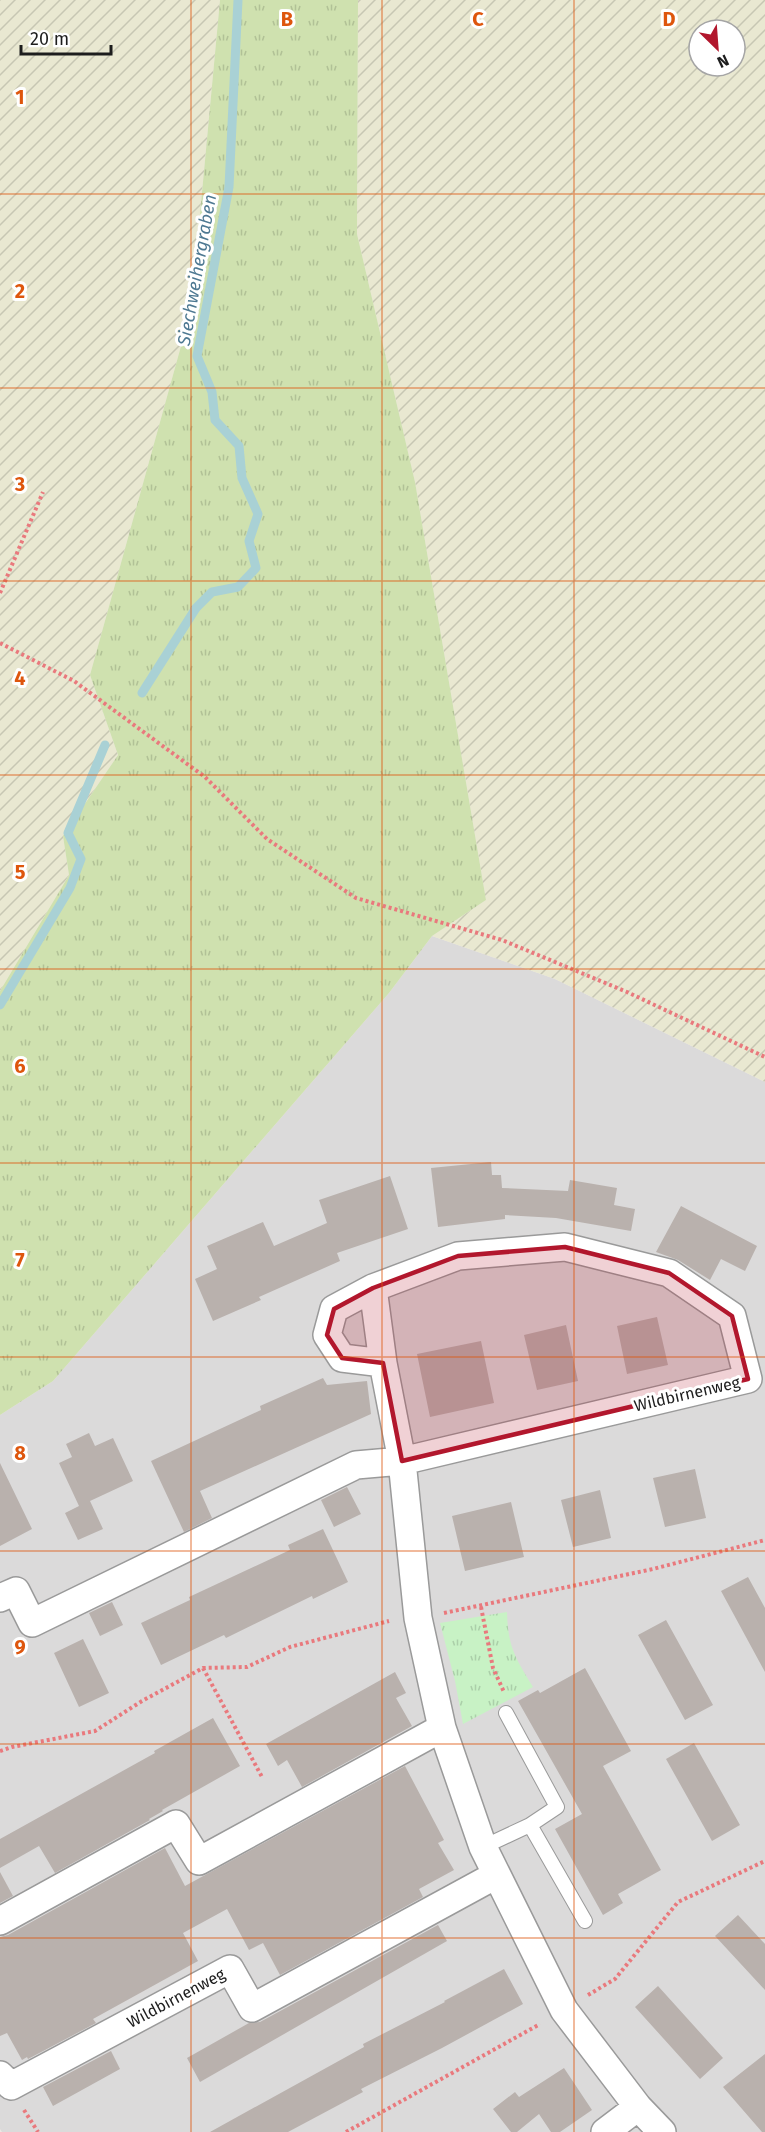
<svg xmlns="http://www.w3.org/2000/svg" width="765" height="2132" viewBox="0 0 765 2132" font-family="'Fira Sans',sans-serif">
<style>
.residential{fill:#dbdada}
.farmland{fill:url(#farmland-furrows);fill-rule:evenodd}
.grass{fill:url(#grass-tufts)}
.park{fill:url(#park-tufts)}
.lines{fill:none;stroke-linecap:round;stroke-linejoin:round}
.stream{stroke:#a9d1d5;stroke-width:9}
.building{fill:#b9b1ad}
.service-casing{stroke:#9a9a9a;stroke-width:16}
.minor-casing{stroke:#9a9a9a;stroke-width:30}
.path{stroke:#e9797d;stroke-width:4;stroke-dasharray:3 3;stroke-linecap:butt}
.service{stroke:#fff;stroke-width:14}
.minor{stroke:#fff;stroke-width:27}
.marked{fill:#b2172d;fill-opacity:0.2;stroke:#b2172d;stroke-width:4.5;stroke-linejoin:round}
.grid{fill:none;stroke:#de560d;stroke-width:1.5;stroke-opacity:0.55}
.labels{text-anchor:middle;dominant-baseline:central;stroke-width:6;stroke-linejoin:round;paint-order:stroke}
.street-label{font-size:16px;fill:#1d1d1d;stroke:#fff}
.water-label{font-size:18px;font-style:italic;fill:#4e7992;stroke:#fff}
.grid-label{font-size:20px;text-anchor:middle;font-weight:bold;fill:#de560d;stroke:#fff;stroke-width:6;stroke-linejoin:round;paint-order:stroke}
</style>
<defs>
<pattern id="farmland-furrows" width="10" height="10" patternUnits="userSpaceOnUse" patternTransform="scale(1.5)"><rect width="10" height="10" fill="#e9e8d1"/><path d="M-1 1l2-2M0 10L10 0M9 11l2-2" fill="none" stroke="#c7c7b3"/></pattern>
<pattern id="grass-tufts" width="24" height="20" patternUnits="userSpaceOnUse" patternTransform="scale(1.5)"><rect width="24" height="20" fill="#cfe1af"/><path d="M3 7l-1-3M5 7V3M7 7l1-3M15 17l-1-3M17 17v-4M19 17l1-3" fill="none" stroke="#b1c196"/></pattern>
<pattern id="park-tufts" width="24" height="20" patternUnits="userSpaceOnUse" patternTransform="scale(1.5)"><rect width="24" height="20" fill="#c8f2c5"/><path d="M3 7l-1-3M5 7V3M7 7l1-3M15 17l-1-3M17 17v-4M19 17l1-3" fill="none" stroke="#abcfa9"/></pattern>
</defs>
<rect width="100%" height="100%" fill="#ede8e4"/>
<path class="residential" d="M 432,936 L 555,979 L 765,1082 L 765,2132 L 2,2132 L 0,2129 L 0,1415 L 53,1381 L 389,993 Z"/>
<path class="farmland" d="M 0,0 L 220,0 L 191,310 L 90,675 L 118,755 L 63,836 L 69,875 L 0,991 Z
M 358,0 L 765,0 L 765,1082 L 555,979 L 432,936 L 486,900 L 415,482 L 357,234 ZM 699,30 L 735,30 L 735,66 L 699,66 Z"/>
<path class="grass" d="M 220,0 L 358,0 L 357,234 L 415,482 L 486,900 L 432,936 L 389,993 L 53,1381 L 0,1415 L 0,991 L 69,875 L 63,836 L 118,755 L 90,675 L 191,310 Z"/>
<path class="park" d="M 507,1612 C 508,1647 515,1657 533,1687 L 463,1724 L 455,1681 L 440,1623 Z"/>
<g class="lines">
<path class="stream" d="M 142,693 L 196,608 L 212,592 L 238,587 L 256,568 L 249,541 L 258,514 L 242,478 L 239,446 L 215,420 L 212,392 L 197,356 L 229,187 L 238,0
M 0,1005 L 70,888 L 81,859 L 68,833 L 105,745"/>
</g>
<path class="building" d="M 491,1162 L 492,1175 L 501,1175 L 502,1188 L 568,1191 L 570,1180 L 617,1188 L 614,1205 L 635,1209 L 631,1231 L 556,1218 L 505,1215 L 505,1219 L 438,1227 L 431,1168 Z
M 390,1176 L 408,1229 L 337,1253 L 340,1261 L 259,1297 L 261,1300 L 213,1321 L 195,1279 L 217,1269 L 207,1246 L 263,1222 L 274,1246 L 327,1223 L 319,1200 Z
M 681,1206 L 757,1246 L 745,1271 L 721,1259 L 710,1280 L 678,1260 L 656,1252 Z
M 657,1317 L 668,1365 L 627,1374 L 617,1326 Z
M 566,1325 L 578,1381 L 537,1390 L 524,1335 Z
M 481,1341 L 494,1403 L 430,1417 L 417,1354 Z
M 323,1378 L 327,1385 L 367,1381 L 371,1414 L 200,1491 L 212,1518 L 184,1532 L 151,1461 L 261,1410 L 260,1406 Z
M 89,1433 L 95,1446 L 113,1438 L 133,1481 L 90,1501 L 103,1529 L 78,1540 L 65,1513 L 79,1506 L 59,1463 L 72,1457 L 66,1444 Z
M 0,1463 L 32,1529 L 0,1546 Z
M 695,1469 L 706,1518 L 665,1527 L 653,1478 Z
M 347,1487 L 361,1514 L 334,1527 L 321,1500 Z
M 600,1490 L 611,1538 L 573,1547 L 561,1500 Z
M 511,1502 L 524,1557 L 465,1571 L 452,1516 Z
M 323,1529 L 348,1582 L 313,1599 L 312,1596 L 226,1638 L 224,1635 L 161,1665 L 141,1623 L 190,1600 L 189,1597 L 290,1550 L 288,1545 Z
M 748,1577 L 765,1608 L 765,1672 L 721,1591 Z
M 112,1602 L 123,1625 L 100,1636 L 89,1613 Z
M 666,1620 L 713,1705 L 685,1720 L 638,1635 Z
M 83,1639 L 109,1693 L 79,1707 L 54,1653 Z
M 585,1668 L 631,1751 L 603,1766 L 661,1870 L 618,1894 L 623,1903 L 603,1915 L 555,1829 L 582,1814 L 518,1701 L 538,1690 L 540,1693 Z
M 395,1672 L 406,1693 L 396,1698 L 412,1726 L 302,1787 L 287,1760 L 278,1766 L 266,1744 Z
M 213,1718 L 240,1766 L 162,1810 L 163,1811 L 149,1819 L 150,1820 L 55,1873 L 39,1846 L 0,1868 L 0,1839 L 155,1753 L 154,1751 Z
M 694,1743 L 740,1825 L 712,1841 L 666,1759 Z
M 405,1766 L 444,1840 L 438,1843 L 454,1870 L 419,1889 L 423,1897 L 280,1975 L 263,1943 L 249,1950 L 227,1909 L 183,1933 L 198,1961 L 93,2019 L 96,2023 L 28,2059 L 27,2057 L 22,2060 L 7,2033 L 0,2036 L 0,1937 L 8,1935 L 165,1848 L 185,1886 Z
M 0,1872 L 13,1896 L 0,1903 Z
M 738,1915 L 765,1944 L 765,1990 L 715,1936 Z
M 438,1925 L 447,1941 L 200,2082 L 187,2058 L 249,2023 L 260,2022 Z
M 504,1969 L 523,2004 L 442,2048 L 361,2089 L 363,2092 L 288,2132 L 210,2132 L 364,2047 L 363,2044 L 445,2002 L 444,2001 Z
M 658,1986 L 723,2058 L 700,2079 L 635,2007 Z
M 111,2051 L 120,2069 L 53,2106 L 43,2087 Z
M 765,2054 L 765,2132 L 762,2132 L 723,2087 Z
M 564,2068 L 592,2110 L 560,2132 L 551,2132 L 539,2114 L 517,2132 L 511,2132 L 493,2109 L 515,2092 L 519,2097 Z"/>
<g class="lines">
<g class="service-casing">
<path id="service" d="M 530,1825 L 585,1921
M 483,1847 L 530,1825 L 557,1807 L 506,1713"/>
</g>
<g class="minor-casing">
<path id="minor" d="M 373,1288 L 383,1363 L 402,1461 L 418,1618 L 442,1728 L 483,1847 L 564,2010 L 638,2107 L 662,2132
M 0,1598 L 16,1591 L 32,1623 L 356,1465 L 402,1461 L 748,1379 L 732,1316 L 669,1273 L 565,1247 L 458,1256 L 373,1288 L 334,1309 L 327,1335 L 342,1358 L 383,1363
M 0,1921 L 176,1824 L 199,1861 L 442,1728
M 0,2075 L 11,2086 L 230,1969 L 252,2008 L 496,1875
M 605,2132 L 638,2107"/>
</g>
<path class="path" d="M 0,593 L 43,492
M 0,643 L 74,681 L 205,777 L 267,839 L 356,898 L 502,940 L 627,992 L 765,1057
M 481,1607 L 493,1668 L 504,1692
M 444,1613 L 653,1569 L 765,1540
M 203,1668 L 262,1777
M 0,1751 L 12,1747 L 95,1731 L 142,1701 L 203,1668 L 247,1667 L 290,1647 L 389,1621
M 588,1995 L 615,1979 L 678,1902 L 765,1861
M 24,2110 L 38,2132
M 346,2132 L 540,2024"/>
<use href="#service" class="service"/>
<use href="#minor" class="minor"/>
</g>
<path class="marked" d="M 565,1247 L 669,1273 L 732,1316 L 748,1379 L 402,1461 L 383,1363 L 342,1358 L 327,1335 L 334,1309 L 373,1288 L 458,1256 Z"/>
<path class="grid" d="M 191,0 L 191,2132M 382,0 L 382,2132M 574,0 L 574,2132M 0,194 L 765,194M 0,388 L 765,388M 0,581 L 765,581M 0,775 L 765,775M 0,969 L 765,969M 0,1163 L 765,1163M 0,1357 L 765,1357M 0,1551 L 765,1551M 0,1744 L 765,1744M 0,1938 L 765,1938"/>
<g class="labels">
<g class="street-label">
<text transform="translate(687 1394) rotate(-13)">Wildbirnenweg</text>
<text transform="translate(176 1998) rotate(-28)">Wildbirnenweg</text>
</g>
<g class="water-label">
<text transform="translate(197 270) rotate(-80)">Siechweihergraben</text>
</g>
</g>
<g class="grid-label">
<text x="287" y="26">B</text>
<text x="478" y="26">C</text>
<text x="669" y="26">D</text>
<text x="20" y="104">1</text>
<text x="20" y="298">2</text>
<text x="20" y="491">3</text>
<text x="20" y="685">4</text>
<text x="20" y="879">5</text>
<text x="20" y="1073">6</text>
<text x="20" y="1267">7</text>
<text x="20" y="1460">8</text>
<text x="20" y="1654">9</text>
</g>
<g transform="translate(717 48) rotate(155)"><circle r="28" fill="#ffffff" stroke="#a5a5a5" stroke-width="1.5"/>
<path d="M0-4.5L10 22L0 15L-10 22Z" fill="#b2172d"/>
<text y="-9" font-size="16" font-weight="bold" text-anchor="middle" fill="#1d1d1d">N</text>
</g>
<path d="M21 45v9h90v-9" fill="none" stroke="#1d1d1d" stroke-width="3"/>
<text x="30" y="45" font-size="18" fill="#1d1d1d" stroke="#ffffff" stroke-width="4.5" paint-order="stroke">20 m</text>
</svg>
